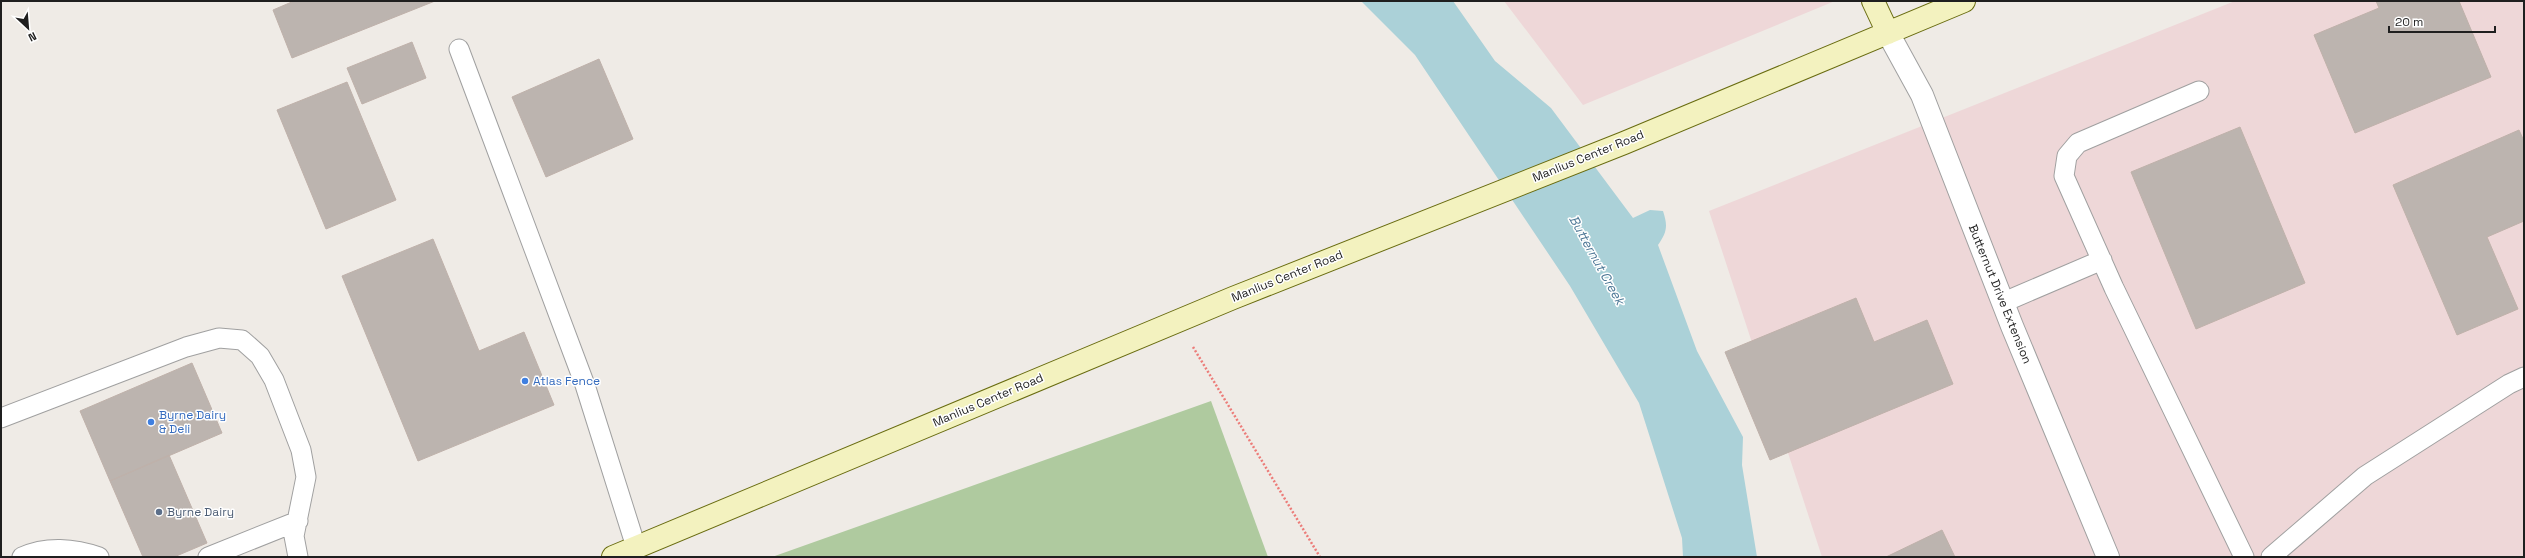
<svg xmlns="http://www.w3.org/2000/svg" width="2525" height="558" viewBox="0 0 2525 558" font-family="'Space Grotesk',sans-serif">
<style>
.commercial{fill:#eed7d8}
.forest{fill:#afca9f}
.water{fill:#abd1d8}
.building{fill:#bcb4af;stroke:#bfb1aa}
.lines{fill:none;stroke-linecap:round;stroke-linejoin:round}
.lane-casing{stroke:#a0a0a0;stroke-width:21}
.street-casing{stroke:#a0a0a0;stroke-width:24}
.secondary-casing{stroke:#696c10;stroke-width:24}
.path{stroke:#ec7c79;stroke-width:2.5;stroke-dasharray:2 2;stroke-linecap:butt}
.lane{stroke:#fff;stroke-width:19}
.street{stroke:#fff;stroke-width:22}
.secondary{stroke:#f3f2bf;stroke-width:22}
.shop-dot{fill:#3f7fe0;stroke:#fff;stroke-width:1.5}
.service-dot{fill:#5c6f8a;stroke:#fff;stroke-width:1.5}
.labels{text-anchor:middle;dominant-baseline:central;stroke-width:3;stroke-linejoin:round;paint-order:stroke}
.street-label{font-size:12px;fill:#1f1f1f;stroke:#fff}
.shop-label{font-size:12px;fill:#366cbe;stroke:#fff;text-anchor:start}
.service-label{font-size:12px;fill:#4e5e75;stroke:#fff;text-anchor:start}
.water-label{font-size:13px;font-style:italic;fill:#4d7896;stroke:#fff}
</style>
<rect width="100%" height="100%" fill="#efebe6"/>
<path class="commercial" d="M 1504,1 L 1835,1 L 1583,105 Z
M 2235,1 L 2524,1 L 2524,557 L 1822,557 L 1709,211 Z"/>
<path class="forest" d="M 1211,401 L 1268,557 L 772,557 Z"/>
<path class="water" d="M 1361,1 L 1453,1 L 1495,61 L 1551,108 L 1633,218 L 1650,210 L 1663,211 C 1668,226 1667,232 1658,245 L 1697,351 L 1743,437 L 1742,465 L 1757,557 L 1683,557 L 1682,538 L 1639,403 L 1570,286 L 1415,55 Z"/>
<path class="building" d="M 294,1 L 435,1 L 292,58 L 273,10 Z
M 2376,1 L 2459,1 L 2491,77 L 2355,133 L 2314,35 L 2379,8 Z
M 412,42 L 426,78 L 362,104 L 347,68 Z
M 599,59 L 633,139 L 546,177 L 512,97 Z
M 347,82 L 396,200 L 326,229 L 277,110 Z
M 2240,127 L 2305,283 L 2196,329 L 2131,172 Z
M 2519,130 L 2524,141 L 2524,221 L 2487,237 L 2518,309 L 2457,335 L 2393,185 Z
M 433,239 L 479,351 L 524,332 L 554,405 L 418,461 L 342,276 Z
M 1856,298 L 1874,342 L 1927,320 L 1953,384 L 1770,460 L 1725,352 Z
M 192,363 L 222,433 L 110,481 L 80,411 Z
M 169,455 L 207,543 L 174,557 L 143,557 L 110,481 Z
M 1942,530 L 1955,557 L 1886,557 Z"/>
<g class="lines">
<g class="lane-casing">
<path id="lane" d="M 459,49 L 585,385 L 636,547
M 2199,91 L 2078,143 L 2067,156 L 2064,176 L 2114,288 L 2244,557
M 2004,302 L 2102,260
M 1,418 L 186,347 L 219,338 L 242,340 L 260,356 L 274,380 L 301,450 L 306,477 L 294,536 L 298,557
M 22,557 C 46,546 74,548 99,557
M 208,557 L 298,521
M 2271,557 L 2365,476 L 2509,384 L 2524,377"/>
</g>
<g class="street-casing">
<path id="street" d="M 1888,33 L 1922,95 L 2012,326 L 2108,557"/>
</g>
<g class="secondary-casing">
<path id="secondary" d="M 1873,1 L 1888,33
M 613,557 L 1233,298 L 1624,143 L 1964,1"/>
</g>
<path class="path" d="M 1193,347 L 1320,557"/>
<use href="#lane" class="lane"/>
<use href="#street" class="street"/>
<use href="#secondary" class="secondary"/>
</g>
<g class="shop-dot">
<circle cx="525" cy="381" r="4"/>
<circle cx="151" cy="422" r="4"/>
</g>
<circle class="service-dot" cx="159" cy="512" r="4"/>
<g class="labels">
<g class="street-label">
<text transform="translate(1588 156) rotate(-22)">Manlius Center Road</text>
<text transform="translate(1287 276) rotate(-22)">Manlius Center Road</text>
<text transform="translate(2000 294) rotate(68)">Butternut Drive Extension</text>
<text transform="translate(988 400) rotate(-23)">Manlius Center Road</text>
</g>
<g class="shop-label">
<text x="533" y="381">Atlas Fence</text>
<text x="159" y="415">Byrne Dairy<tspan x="159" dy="14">&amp; Deli</tspan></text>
</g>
<g class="service-label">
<text x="167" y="512">Byrne Dairy</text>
</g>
<g class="water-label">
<text transform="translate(1597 260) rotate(61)">Butternut Creek</text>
</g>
</g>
<rect width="2525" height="558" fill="none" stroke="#1f1f1f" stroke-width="4"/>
<g transform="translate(28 28) rotate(154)" stroke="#ffffff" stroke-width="3" paint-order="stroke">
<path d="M0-3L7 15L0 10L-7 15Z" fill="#1f1f1f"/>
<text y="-6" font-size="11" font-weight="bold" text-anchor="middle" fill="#1f1f1f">N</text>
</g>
<path d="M2389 26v6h106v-6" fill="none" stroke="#1f1f1f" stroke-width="2"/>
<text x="2395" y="26" font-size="12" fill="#1f1f1f" stroke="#ffffff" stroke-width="3" paint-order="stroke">20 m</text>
</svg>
